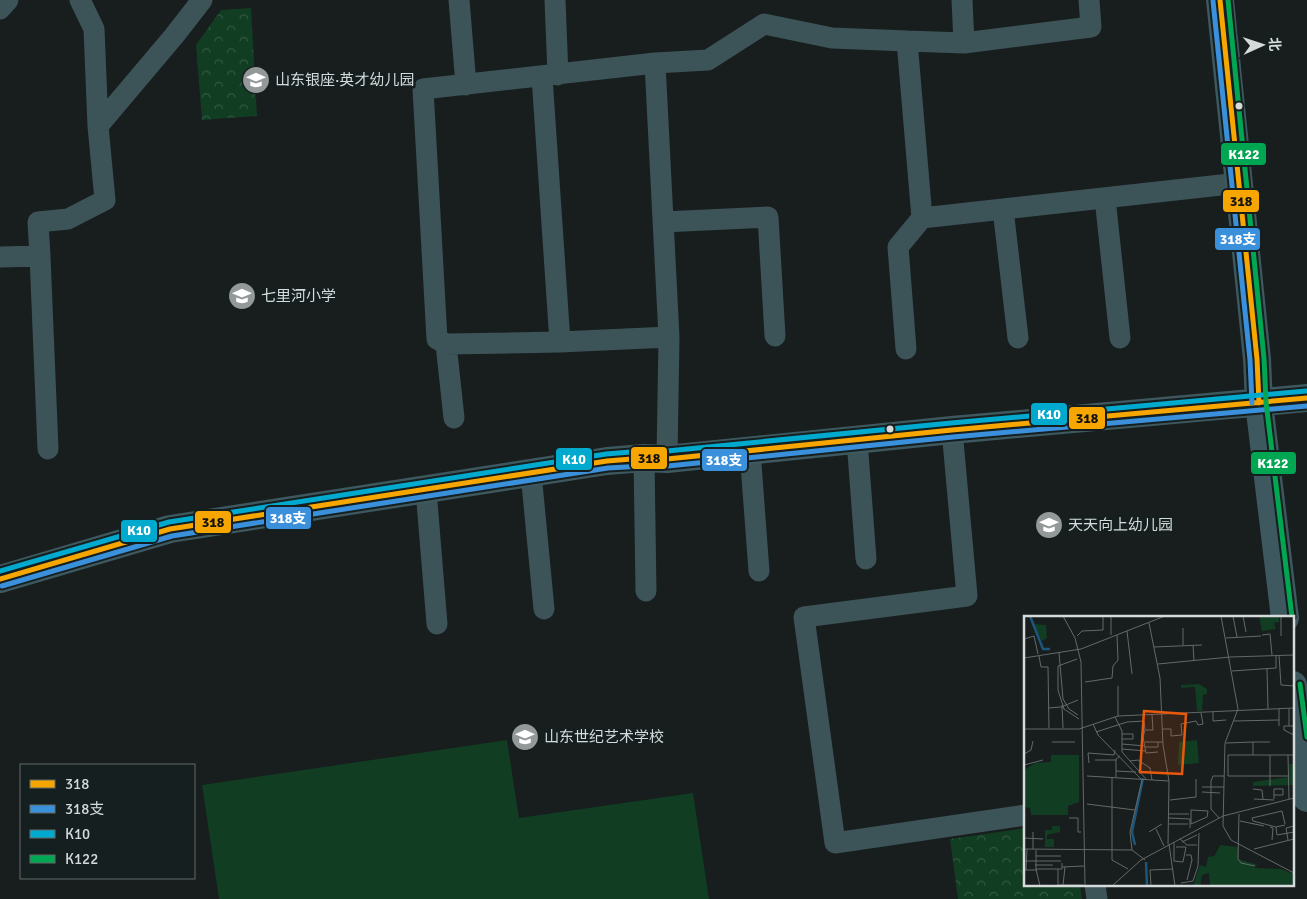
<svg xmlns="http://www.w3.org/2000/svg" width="1307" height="899" viewBox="0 0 1307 899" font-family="Signika,'Noto Sans SC',sans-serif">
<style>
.grass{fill:#113d23}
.forest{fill:url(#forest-crowns)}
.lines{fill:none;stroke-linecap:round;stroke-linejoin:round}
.minor{stroke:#3c5358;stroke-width:21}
.secondary{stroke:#3d585e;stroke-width:28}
.bus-1-casing{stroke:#161f1f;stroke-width:9}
.bus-2-casing{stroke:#161f1f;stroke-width:9}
.bus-3-casing{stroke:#161f1f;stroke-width:9}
.bus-4-casing{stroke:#161f1f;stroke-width:9}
.bus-1{stroke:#f7a600;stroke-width:5}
.bus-2{stroke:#3a90db;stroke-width:5}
.bus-3{stroke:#00a9ce;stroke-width:5}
.bus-4{stroke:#00a651;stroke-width:5}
.bus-dot{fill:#d5dbdb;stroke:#161f1f;stroke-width:2}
.labels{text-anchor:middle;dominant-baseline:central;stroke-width:5;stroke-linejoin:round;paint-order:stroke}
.poi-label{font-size:15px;fill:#d5dbdb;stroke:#161f1f;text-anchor:start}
.inset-river{fill:none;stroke:#1c567a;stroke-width:2.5}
.inset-road{fill:none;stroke:#646969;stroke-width:1}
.view{fill:#e8590c;fill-opacity:0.15;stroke:#e8590c;stroke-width:2.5}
.inset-edge{fill:none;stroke:#d5dbdb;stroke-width:2.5}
.line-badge{stroke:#161f1f;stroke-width:2}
.badge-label{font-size:14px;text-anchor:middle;font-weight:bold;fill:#fff}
.pale-badge-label{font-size:14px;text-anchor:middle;font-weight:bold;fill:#111}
</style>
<defs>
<pattern id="forest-crowns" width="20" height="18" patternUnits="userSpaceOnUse" patternTransform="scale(1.25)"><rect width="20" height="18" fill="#113d23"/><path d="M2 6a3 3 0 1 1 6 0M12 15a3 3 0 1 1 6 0" fill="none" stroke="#335842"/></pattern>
</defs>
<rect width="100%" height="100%" fill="#181d1d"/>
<path class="grass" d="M 507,740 L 519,818 L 693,793 L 709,899 L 219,899 L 202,785 Z"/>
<path class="forest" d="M 251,8 L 257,116 L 202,120 L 196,45 L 221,10 Z
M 1026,828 L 1026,885 L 1080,885 L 1082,899 L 958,899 L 950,839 Z"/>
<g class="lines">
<path class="minor" d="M 80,0 L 94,29 L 98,126
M 459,0 L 466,85
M 555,0 L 558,75
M 962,0 L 964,43
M 0,9 L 8,0
M 907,41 L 964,43 L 1091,27 L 1089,0
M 655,63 L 669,337 L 667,459
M 542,77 L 560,342 L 669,337
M 1105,198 L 1120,338
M 1003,209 L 1018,338
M 663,222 L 768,217 L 775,336
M 40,256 L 48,449
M 0,257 L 40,256 L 38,222 L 68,219 L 105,200 L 98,126 L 174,36 L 202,0
M 446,344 L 437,339 L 423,89 L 655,63 L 708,60 L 764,24 L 832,38 L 907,41 L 922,218 L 1239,183
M 906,349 L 898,247 L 922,218
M 454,418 L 446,344 L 560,342
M 952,430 L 967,596 L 804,617 L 835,843 L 1026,815
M 857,440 L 866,559
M 750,451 L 759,571
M 644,458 L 646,591
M 531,473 L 544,609
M 426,490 L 437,624
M 1095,885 L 1097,899"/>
<path class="secondary" d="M 1220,0 L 1257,359 L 1259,403 L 1285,618
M 0,579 L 170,529 L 607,461 L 644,458 L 667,459 L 952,430 L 1307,398
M 1293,685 L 1307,798"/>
<g class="bus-1-casing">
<path id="bus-1" d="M 1220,0 L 1257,359 L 1259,403
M 0,579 L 170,529 L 607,461 L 644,458 L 667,459 L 952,430 L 1307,398"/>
</g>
<g class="bus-2-casing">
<path id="bus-2" d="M 1213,1 L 1250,360 L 1252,403
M 2,586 L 172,536 L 608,468 L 644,466 L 668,466 L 953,437 L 1307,406"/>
</g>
<g class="bus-3-casing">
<path id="bus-3" d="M 0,571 L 169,522 L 606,454 L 643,451 L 667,451 L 951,423 L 1306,391"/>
</g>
<g class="bus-4-casing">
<path id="bus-4" d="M 1228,0 L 1264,358 L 1266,402 L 1292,617
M 1300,684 L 1307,737"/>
</g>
<use href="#bus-1" class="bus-1"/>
<use href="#bus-2" class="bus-2"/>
<use href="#bus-3" class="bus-3"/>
<use href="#bus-4" class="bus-4"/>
</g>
<defs>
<g id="school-disc" transform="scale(1.4375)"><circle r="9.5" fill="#939898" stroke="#161f1f"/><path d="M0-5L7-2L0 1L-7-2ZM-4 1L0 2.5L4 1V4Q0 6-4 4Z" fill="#fff"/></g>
<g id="university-disc" transform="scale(1.4375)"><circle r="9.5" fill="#939898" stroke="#161f1f"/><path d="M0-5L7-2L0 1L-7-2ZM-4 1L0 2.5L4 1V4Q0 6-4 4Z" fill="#fff"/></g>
</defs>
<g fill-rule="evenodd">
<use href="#school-disc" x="256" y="80"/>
<use href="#school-disc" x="242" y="296"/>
<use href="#school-disc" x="1049" y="525"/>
<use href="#university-disc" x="525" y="737"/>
</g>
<g class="bus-dot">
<circle cx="1239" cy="106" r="4.5"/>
<circle cx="890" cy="429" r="4.5"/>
</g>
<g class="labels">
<g class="poi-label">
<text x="275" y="80">山东银座·英才幼儿园</text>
<text x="261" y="296">七里河小学</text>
<text x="1068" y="525">天天向上幼儿园</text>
<text x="544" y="737">山东世纪艺术学校</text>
</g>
</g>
<g transform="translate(1024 616)">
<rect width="270" height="270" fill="#181d1d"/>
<path d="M 235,0 L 255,0 L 255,6 L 250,7 L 252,13 L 238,15 ZM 173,124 L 175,147 L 154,149 L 155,126 Z" fill="#113d23"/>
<path d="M 9,8 L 22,9 L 23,22 L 18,25 ZM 175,68 L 183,73 L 183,78 L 179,79 L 178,95 L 173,95 L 171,71 L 157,72 L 157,69 ZM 27,139 L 55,139 L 55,186 L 44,190 L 44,199 L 7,199 L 6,192 L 0,191 L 0,154 L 11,147 L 27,146 ZM 265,148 L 270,148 L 270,169 L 229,170 L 229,166 L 265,161 ZM 28,210 L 36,210 L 36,216 L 23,219 L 23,223 L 30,223 L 30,231 L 21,231 L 21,214 L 28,214 ZM 195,239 L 232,252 L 257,253 L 270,258 L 270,270 L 186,270 L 185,257 L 178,259 L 176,270 L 169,270 L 176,249 L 182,251 L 184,241 Z" fill="#113d23"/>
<path d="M 196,229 L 214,231 L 214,243 L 234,249 L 223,253 L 219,268 L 207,264 L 213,250 L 210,246 L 193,256 L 185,251 Z" fill="#113d23"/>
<path class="inset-river" d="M 6,0 L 19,33 L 26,33M 111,229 L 108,216 L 119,162M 122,246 L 123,270"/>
<path class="inset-road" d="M 39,0 L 51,22 L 57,46 L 61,270M 87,0 L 87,19M 197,0 L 214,93 L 201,127 L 199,210 L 207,224 L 270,257M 209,0 L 213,21M 219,0 L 222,16M 257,0 L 257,20M 125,7 L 136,62 L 139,129 L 145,165 L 144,228M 159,12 L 159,29M 103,15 L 108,58M 238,19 L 246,18 L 248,39M 53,20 L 58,15 L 79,14 L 79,0M 202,22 L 237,20M 0,23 L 10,20 L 14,38M 169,29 L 170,45M 130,31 L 178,29M 35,37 L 39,83 L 45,93 L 54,99M 255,39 L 257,69 L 270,70M 15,40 L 17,51 L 24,51 L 25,112M 0,42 L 57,33 L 141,0M 53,43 L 34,50 L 34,74 L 40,93 L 55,103M 134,48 L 206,41 L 270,39M 243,53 L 244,93M 208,55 L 252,52 L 252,39M 61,66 L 88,62 L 89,50 L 94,44 L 93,19M 94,70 L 94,100M 38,89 L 39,112M 24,92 L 37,91 L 54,84M 265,92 L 265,110 L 270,110M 255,93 L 255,110M 189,96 L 189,105 L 202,104M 128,99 L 129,114 L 121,114 L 119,121 L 122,137 L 134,136M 91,101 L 98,115 L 98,136 L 122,163M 210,105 L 255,104M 69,108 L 74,119 L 118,164 L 106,216 L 108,234M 265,110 L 260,110 L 260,114 L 270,119M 0,113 L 55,113 L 94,100 L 270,92M 139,113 L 147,113 L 147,120 L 158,119 L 157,108 L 172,105 L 174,109 L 179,108 L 177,97M 72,116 L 103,106 L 120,105 L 121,114M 98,118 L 109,118 L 109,123 L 98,123M 28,126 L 51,126M 121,126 L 139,126M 246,126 L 229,126 L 229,139 L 264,139M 202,127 L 229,126M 98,128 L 121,130M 121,131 L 134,131 L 134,126M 98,133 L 122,135M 0,138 L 7,134 L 9,125M 229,139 L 204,139 L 204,160 L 264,160M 246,139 L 246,170M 71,144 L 92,144M 106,145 L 114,144 L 126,152 L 128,164M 65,147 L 64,137 L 90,139 L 91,134M 0,149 L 19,144M 92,155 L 112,156M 63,160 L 145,165M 88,161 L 88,244 L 104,253M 92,161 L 92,143 L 96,140M 178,171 L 200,171M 229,173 L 238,174 L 239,183M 178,176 L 196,177M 250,179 L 250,173 L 259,173 L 259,179 L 250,179 L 250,183M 230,183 L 250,184M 265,183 L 264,139 L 270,139M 146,184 L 172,181 L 172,163M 63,188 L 111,194M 167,194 L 184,195 L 183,201 L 167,208 ZM 145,198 L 165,198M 215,198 L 214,243 L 217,247 L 231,250M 45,202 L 54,202 L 54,216 L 57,216M 145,202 L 166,203 L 166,212M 195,202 L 187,193 L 187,165 L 189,160 L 200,160M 216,205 L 240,210M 145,208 L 164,208M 261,209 L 252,211 L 253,219 L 270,216M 246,211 L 249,212 L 248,224M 252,211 L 229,205 L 228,202 L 258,195 L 261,208M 132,213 L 140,230M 9,216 L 9,233M 125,216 L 138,208M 0,222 L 19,223M 156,223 L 163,229 L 173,229M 264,224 L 262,212 L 270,210M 158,226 L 173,219M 150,227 L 150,245 L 159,246 L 162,231 L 152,231M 145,228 L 151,270M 0,233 L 108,234 L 121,244M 230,233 L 270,223M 162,239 L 167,239 L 168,244 L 163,264M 12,240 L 37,240M 0,245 L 37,245M 11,249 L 29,249M 38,251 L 60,250M 0,254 L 12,254 L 12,234M 2,254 L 3,233M 157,267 L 169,265 L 174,250 L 175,217M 34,269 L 59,269M 39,269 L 41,251M 16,270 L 12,253 L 34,253M 34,270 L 34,253 L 38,253 L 38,247M 88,270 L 117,244 L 199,200 L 270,182M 127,270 L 126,254 L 149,253"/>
<path class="view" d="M 120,95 L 162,98 L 158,158 L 116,156 Z"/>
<rect width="270" height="270" class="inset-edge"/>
</g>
<g class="line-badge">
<rect x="1220" y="142" width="47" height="24" rx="5" fill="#00a651"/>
<rect x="1222" y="189" width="38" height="24" rx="5" fill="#f7a600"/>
<rect x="1214" y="227" width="47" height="24" rx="5" fill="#3a90db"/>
<rect x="1030" y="402" width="38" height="24" rx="5" fill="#00a9ce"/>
<rect x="1068" y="406" width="38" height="24" rx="5" fill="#f7a600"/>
<rect x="630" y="446" width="38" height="24" rx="5" fill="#f7a600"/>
<rect x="555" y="447" width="38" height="24" rx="5" fill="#00a9ce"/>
<rect x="701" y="448" width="47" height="24" rx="5" fill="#3a90db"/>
<rect x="1250" y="451" width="47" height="24" rx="5" fill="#00a651"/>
<rect x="265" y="506" width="47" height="24" rx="5" fill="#3a90db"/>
<rect x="194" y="510" width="38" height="24" rx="5" fill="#f7a600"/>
<rect x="120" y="519" width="38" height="24" rx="5" fill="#00a9ce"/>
</g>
<g class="badge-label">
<text x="1244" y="159">K122</text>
<text x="1238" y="244">318支</text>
<text x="1049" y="419">K10</text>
<text x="574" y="464">K10</text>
<text x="724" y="465">318支</text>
<text x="1273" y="468">K122</text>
<text x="288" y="523">318支</text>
<text x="139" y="535">K10</text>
</g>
<g class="pale-badge-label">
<text x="1241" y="206">318</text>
<text x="1087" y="423">318</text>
<text x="649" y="463">318</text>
<text x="213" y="527">318</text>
</g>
<rect x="20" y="764" width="175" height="115" fill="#161f1f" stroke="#626a6a"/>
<rect x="30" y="780" width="25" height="8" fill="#f7a600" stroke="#626a6a"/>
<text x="65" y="789" font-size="15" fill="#d5dbdb">318</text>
<rect x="30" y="805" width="25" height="8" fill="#3a90db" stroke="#626a6a"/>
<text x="65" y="814" font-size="15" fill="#d5dbdb">318支</text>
<rect x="30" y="830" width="25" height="8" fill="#00a9ce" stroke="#626a6a"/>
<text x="65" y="839" font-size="15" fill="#d5dbdb">K10</text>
<rect x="30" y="855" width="25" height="8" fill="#00a651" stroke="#626a6a"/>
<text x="65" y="864" font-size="15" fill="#d5dbdb">K122</text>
<g transform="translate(1262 45) rotate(87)" stroke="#161f1f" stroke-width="4" paint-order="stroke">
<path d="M0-4L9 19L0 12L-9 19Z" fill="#d5dbdb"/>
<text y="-8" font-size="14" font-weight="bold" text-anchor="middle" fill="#d5dbdb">北</text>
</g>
</svg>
